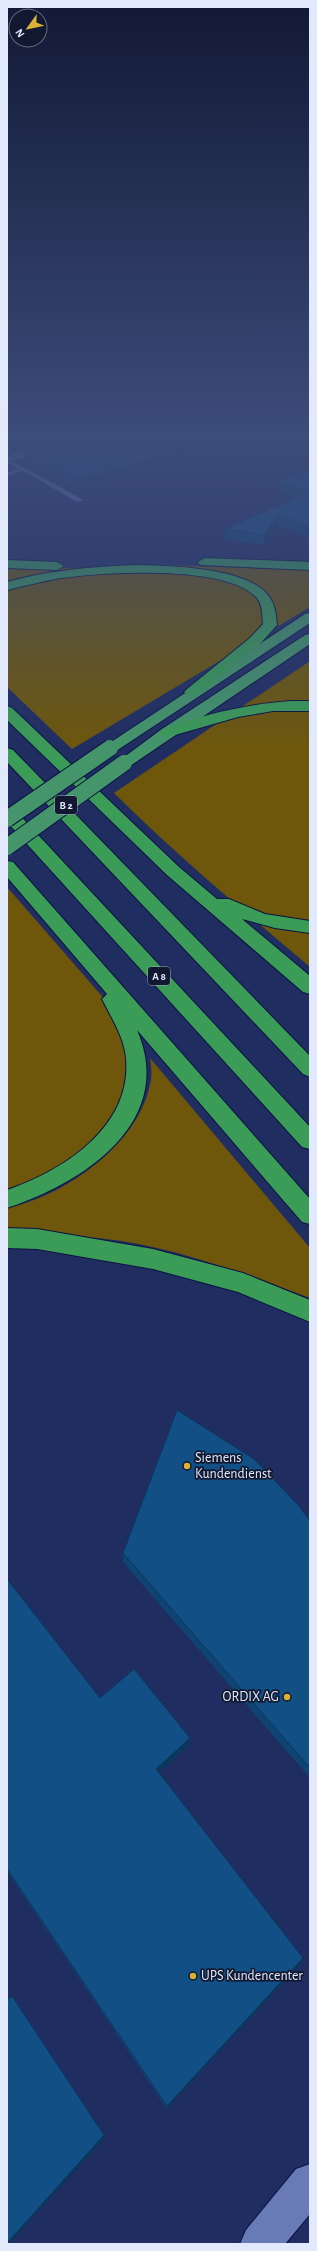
<svg xmlns="http://www.w3.org/2000/svg" width="317" height="2251" viewBox="0 0 317 2251" font-family="'Alegreya Sans',sans-serif">
<style>
.green{fill:#6e570b}
.lines{fill:none;stroke-linecap:round;stroke-linejoin:round}
.service-casing{stroke:#0b1244;stroke-width:1}
.minor-casing{stroke:#0b1244;stroke-width:2}
.tertiary-casing{stroke:#0b1244;stroke-width:2}
.trunk-casing{stroke:#0b1244;stroke-width:2}
.motorway-casing{stroke:#0b1244;stroke-width:2}
.service{fill:#697bb7;fill-rule:evenodd}
.minor{fill:#697bb7;fill-rule:evenodd}
.tertiary{fill:#697bb7;fill-rule:evenodd}
.trunk{fill:#44966a;fill-rule:evenodd}
.motorway{fill:#3b9c57;fill-rule:evenodd}
.trunk-bridge-casing{stroke:#0b1244;stroke-width:18;stroke-linecap:butt}
.trunk-bridge{stroke:#44966a;stroke-width:16}
.wall{fill:#0f4472}
.shaded-wall{fill:#0c375d}
.building{fill:#114f85;stroke:#0c375d}
.poi-dot{fill:#dbb233;stroke:#11182f;stroke-width:1.5}
.labels{text-anchor:middle;dominant-baseline:central;stroke-width:3.5;stroke-linejoin:round;paint-order:stroke}
.shield{fill:#11182f;stroke:#a3aabf;stroke-width:1}
.shield-label{font-size:11px;font-weight:bold;fill:#e2e9fd}
.near-poi-label{font-size:14px;fill:#e2e9fd;stroke:#11182f;text-anchor:start}
</style>
<rect width="100%" height="100%" fill="#202d61"/>
<path class="green" d="M 160,565 L 310,570 L 310,607 L 72,749 L 7,687 L 7,567 L 43,569 Z
M 310,661 L 310,967 C 243,910 176,855 114,793 Z
M 7,887 L 101,995 L 126,1028 L 134,1068 L 123,1109 L 91,1149 L 43,1180 L 7,1190 Z
M 150,1058 L 310,1248 L 310,1298 C 260,1280 210,1260 157,1248 C 109,1236 57,1235 7,1231 L 7,1208 C 66,1196 142,1142 151,1079 C 152,1072 151,1064 150,1058 Z"/>
<g class="lines">
<g class="service-casing">
<path id="service" d="M 7,458 L 84,500 L 77,502 L 23,471 L 7,476 L 7,472 L 18,469 L 7,463 Z"/>
</g>
<g class="minor-casing">
<path id="minor" d="M 78,437 L 96,437 L 94,439 L 7,462 L 7,456 Z"/>
</g>
<g class="tertiary-casing">
<path id="tertiary" d="M 310,2164 L 310,2214 L 285,2244 L 240,2244 L 246,2230 L 296,2169 Z"/>
</g>
<g class="trunk-casing">
<path id="trunk" d="M 310,613 L 310,623 L 116,751 L 104,751 L 102,748 L 305,614 Z
M 310,634 L 310,644 L 130,766 L 118,766 L 116,763 L 162,729 L 305,635 Z"/>
</g>
<g class="motorway-casing">
<path id="motorway" d="M 205,558 L 310,562 L 310,570 L 200,565 L 198,562 Z
M 7,560 L 57,562 L 64,566 L 57,570 L 7,568 Z
M 136,565 C 169,566 244,567 267,594 C 275,603 276,614 277,625 L 260,644 L 197,695 L 187,695 L 184,692 L 187,689 L 250,638 L 263,624 C 262,616 263,605 257,598 C 227,564 103,572 61,578 C 42,581 25,586 7,590 L 7,582 C 49,570 92,567 136,565 Z
M 291,701 L 310,701 L 310,711 L 273,711 L 238,717 L 168,737 L 162,735 L 160,732 L 162,729 C 205,714 247,704 291,701 Z
M 7,706 L 12,708 L 179,867 L 217,899 L 229,899 L 265,914 L 310,921 L 310,933 L 275,928 L 242,919 L 310,976 L 310,994 L 303,992 L 167,875 L 7,720 Z
M 7,748 L 13,750 L 310,1056 L 310,1077 L 303,1074 L 7,762 Z
M 7,807 L 13,808 L 310,1127 L 310,1149 L 302,1147 L 7,822 Z
M 7,861 L 13,862 L 310,1199 L 310,1224 L 302,1222 L 137,1030 C 177,1122 83,1183 7,1208 L 7,1190 C 64,1170 132,1127 126,1058 C 124,1037 111,1017 102,999 L 107,994 L 7,877 Z
M 7,1228 L 37,1229 L 153,1249 L 243,1273 L 310,1300 L 310,1322 L 238,1292 L 153,1269 L 37,1249 L 7,1248 Z"/>
</g>
<use href="#service" class="service"/>
<use href="#minor" class="minor"/>
<use href="#tertiary" class="tertiary"/>
<use href="#trunk" class="trunk"/>
<use href="#motorway" class="motorway"/>
<g class="trunk-bridge-casing">
<path id="trunk-bridge" d="M 7,819 L 110,748
M 7,847 L 124,763"/>
</g>
<use href="#trunk-bridge" class="trunk-bridge"/>
</g>
<path class="wall" d="M 7,437 L 73,437 L 14,453 L 7,449 Z
M 78,437 L 246,437 L 230,441 L 223,438 L 178,451 L 178,459 L 78,488 L 25,459 L 25,451 Z
M 310,474 L 310,535 L 306,537 L 278,525 L 264,545 L 224,539 L 225,529 L 295,498 L 278,491 L 278,481 Z
M 310,1521 L 310,1778 L 123,1562 L 123,1553 Z
M 7,1579 L 100,1698 L 189,1745 L 159,1773 L 301,1963 L 167,2109 L 7,1871 Z"/>
<path class="shaded-wall" d="M 42,437 L 73,437 L 14,453 L 13,444 Z
M 200,437 L 223,437 L 223,438 L 167,454 L 167,446 Z
M 230,437 L 246,437 L 230,441 Z
M 178,451 L 178,459 L 78,488 L 77,480 Z
M 278,515 L 278,525 L 264,545 L 264,535 Z
M 310,525 L 310,535 L 306,537 L 307,526 Z
M 190,1738 L 189,1745 L 156,1776 L 156,1769 Z
M 303,1958 L 301,1963 L 167,2109 L 167,2106 Z
M 104,2135 L 105,2138 L 9,2244 L 7,2244 L 7,2243 Z"/>
<path class="building" d="M 7,437 L 42,437 L 13,444 L 7,441 Z
M 78,437 L 200,437 L 167,446 L 178,451 L 77,480 L 25,451 Z
M 302,471 L 310,474 L 310,525 L 307,526 L 278,515 L 264,535 L 225,529 L 308,493 L 278,481 Z
M 177,1410 L 254,1459 L 298,1505 L 310,1521 L 310,1768 L 123,1553 Z
M 7,1579 L 100,1698 L 134,1669 L 190,1738 L 156,1769 L 303,1958 L 167,2106 L 7,1869 Z
M 12,1996 L 104,2135 L 7,2243 L 7,2000 Z"/>
<linearGradient id="sky" x2="0" y2="1"><stop stop-color="#121935"/><stop offset="0.58" stop-color="#3c4c7b"/><stop offset="1" stop-color="#3c4c7b" stop-opacity="0"/></linearGradient>
<rect width="317" height="752" fill="url(#sky)"/>
<g class="poi-dot">
<circle cx="187" cy="1466" r="4"/>
<circle cx="287" cy="1697" r="4"/>
<circle cx="193" cy="1976" r="4"/>
</g>
<g class="labels">
<g class="shield">
<rect x="55" y="796" width="22" height="18" rx="3"/>
<rect x="148" y="967" width="22" height="18" rx="3"/>
</g>
<g class="shield-label">
<text x="66" y="805">B 2</text>
<text x="159" y="976">A 8</text>
</g>
<g class="near-poi-label">
<text x="195" y="1458">Siemens<tspan x="195" dy="16">Kundendienst</tspan></text>
<text x="279" y="1697" text-anchor="end">ORDIX AG</text>
<text x="201" y="1976">UPS Kundencenter</text>
</g>
</g>
<rect width="317" height="2251" fill="none" stroke="#e2e9fd" stroke-width="16"/>
<g transform="translate(28 28) rotate(237)"><circle r="19" fill="#11182f" stroke="#656c81"/>
<path d="M0-3L7 15L0 10L-7 15Z" fill="#dbb233"/>
<text y="-6" font-size="11" font-weight="bold" text-anchor="middle" fill="#e2e9fd">N</text>
</g>
</svg>
